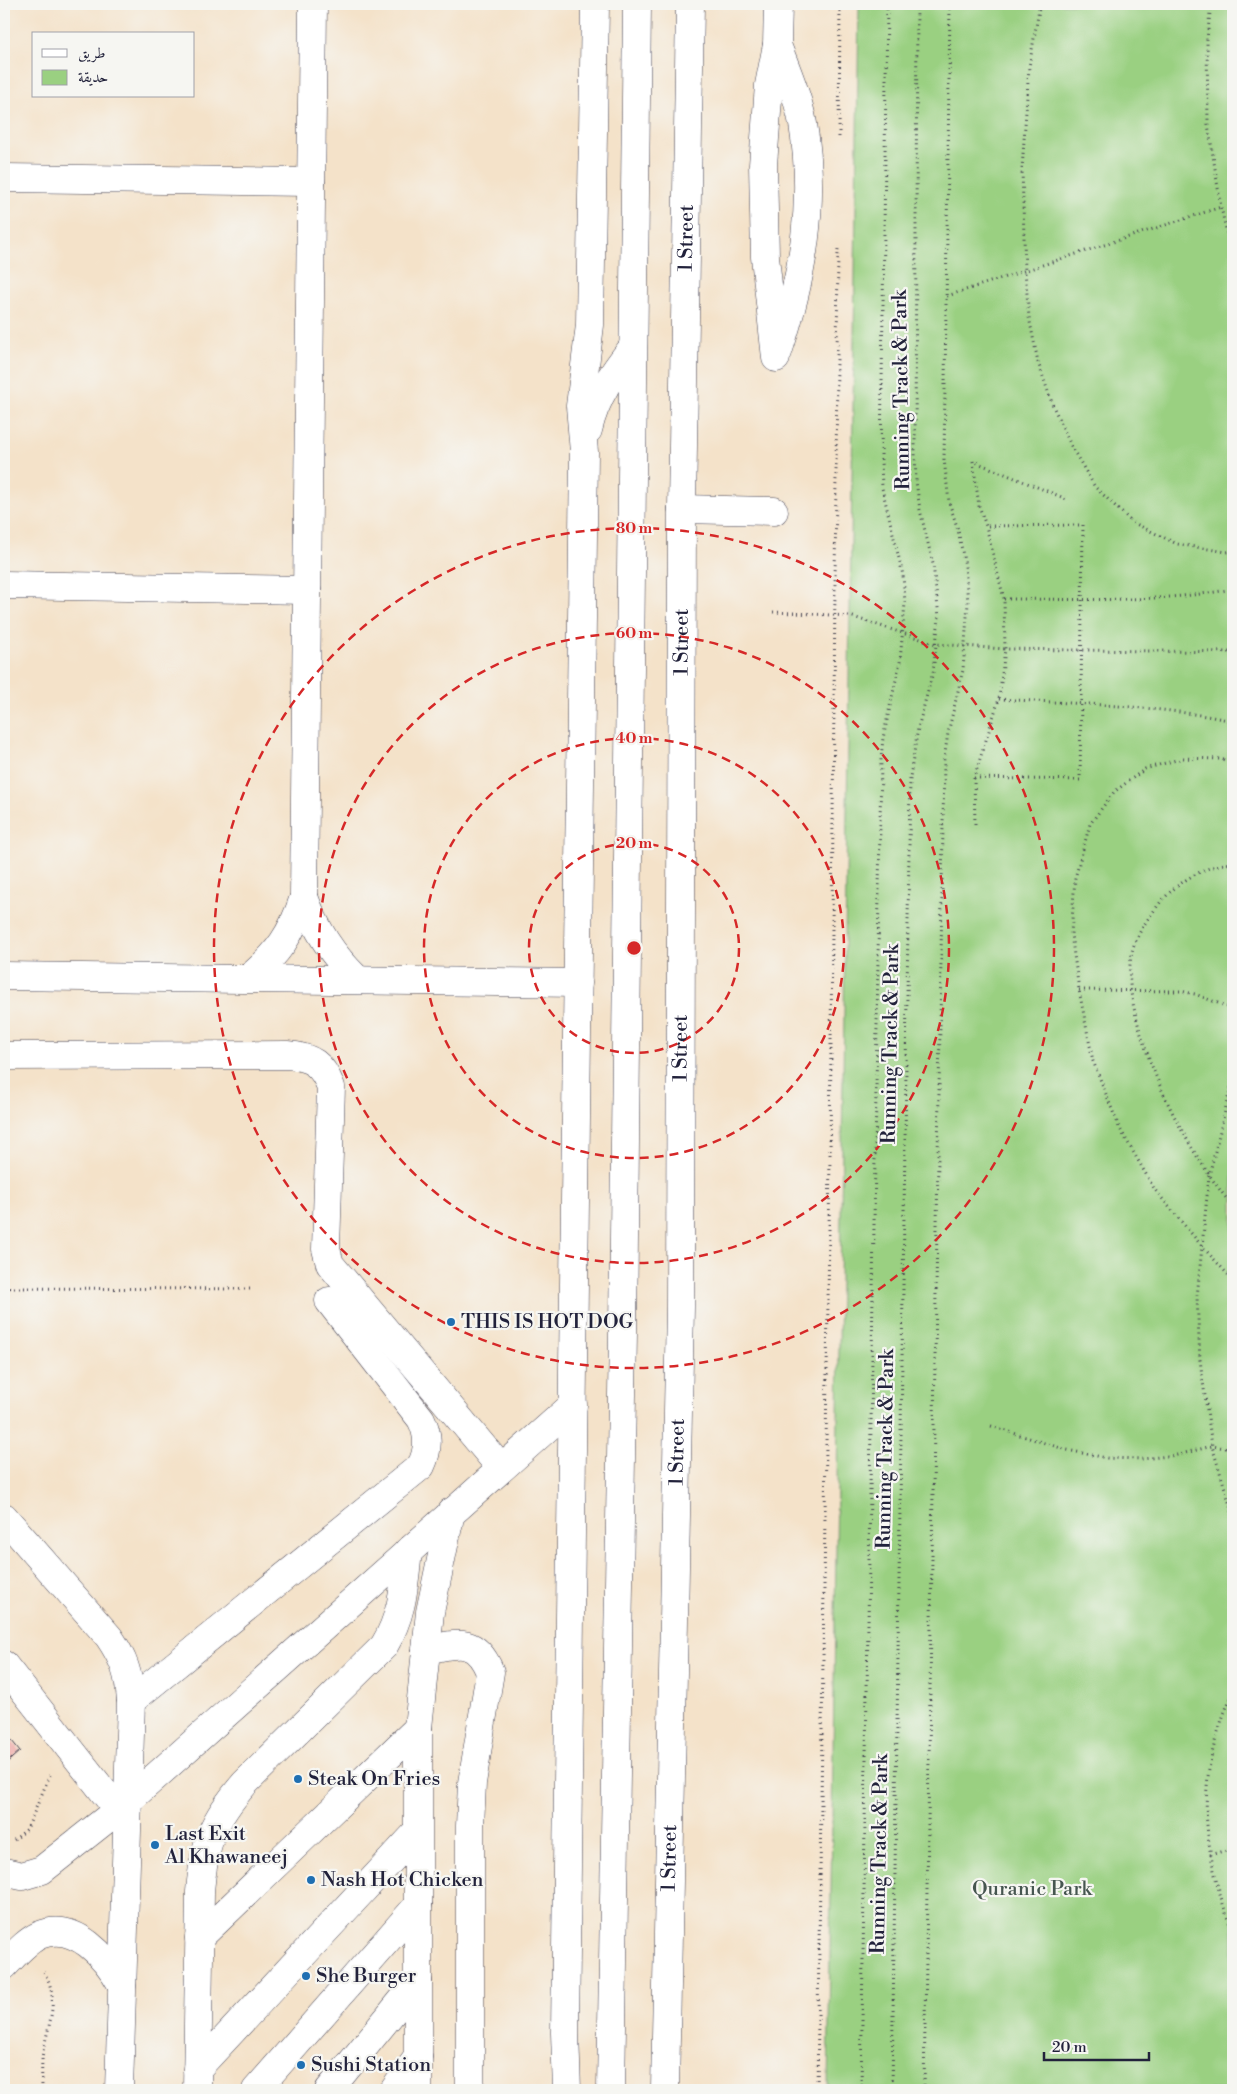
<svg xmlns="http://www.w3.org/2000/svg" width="1237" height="2094" viewBox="0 0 1237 2094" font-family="'Libre Bodoni',Amiri,serif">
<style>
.green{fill:#9ad081;stroke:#5e795e}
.building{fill:#efa4a3}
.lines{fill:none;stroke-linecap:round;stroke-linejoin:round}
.minor-casing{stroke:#423f50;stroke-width:29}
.path{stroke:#423f50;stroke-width:3;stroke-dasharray:1 4;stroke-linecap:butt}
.minor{stroke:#fff;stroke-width:28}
.ring{fill:none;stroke:#d62828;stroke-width:2.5;stroke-dasharray:9 6}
.poi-dot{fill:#1f6fb2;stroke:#f6f6f2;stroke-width:2}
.labels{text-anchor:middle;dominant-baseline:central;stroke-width:4.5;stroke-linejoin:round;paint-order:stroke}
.street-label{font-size:20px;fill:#22223b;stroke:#f6f6f2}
.poi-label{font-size:20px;fill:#22223b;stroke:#f6f6f2;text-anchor:start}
.park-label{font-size:20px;fill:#465650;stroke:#f6f6f2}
.centre{fill:#d62828;stroke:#f6f6f2;stroke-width:2.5}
.ring-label{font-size:15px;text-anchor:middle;font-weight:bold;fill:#d62828;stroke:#f6f6f2;stroke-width:4.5;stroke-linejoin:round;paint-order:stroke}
</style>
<rect width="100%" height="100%" fill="#f6f6f2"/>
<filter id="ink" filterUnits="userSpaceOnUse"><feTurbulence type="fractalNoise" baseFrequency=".02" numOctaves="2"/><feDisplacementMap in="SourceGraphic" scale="10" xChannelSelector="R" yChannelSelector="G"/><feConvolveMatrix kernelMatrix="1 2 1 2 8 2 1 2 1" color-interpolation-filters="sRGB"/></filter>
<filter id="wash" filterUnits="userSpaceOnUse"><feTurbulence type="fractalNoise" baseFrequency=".0096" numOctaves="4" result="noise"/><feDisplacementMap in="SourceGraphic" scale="20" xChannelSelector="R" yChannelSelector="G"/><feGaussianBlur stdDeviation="1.12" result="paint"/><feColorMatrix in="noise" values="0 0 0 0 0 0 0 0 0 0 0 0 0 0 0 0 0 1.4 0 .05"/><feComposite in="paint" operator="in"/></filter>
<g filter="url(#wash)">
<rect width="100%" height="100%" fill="#f4e2c9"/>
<path class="green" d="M 859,4 L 1233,4 L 1233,2090 L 828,2090 Z"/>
<g id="blocks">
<path class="building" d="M 4,1731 L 20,1751 L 4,1765 Z"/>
</g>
</g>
<g filter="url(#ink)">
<use href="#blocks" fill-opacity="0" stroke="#423f50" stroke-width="1"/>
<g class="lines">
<g class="minor-casing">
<g id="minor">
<path d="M 777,45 C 787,71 798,97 803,124 C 816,203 803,277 778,352"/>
<path d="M 4,178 L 311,182"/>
<path d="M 776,358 L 765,257 L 763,165 L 769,85 L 777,45 L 778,4"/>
<path d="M 588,430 C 595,398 613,372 633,347"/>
<path d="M 682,509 L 774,511"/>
<path d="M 4,585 L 307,590"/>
<path d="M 304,897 C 316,930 332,955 357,979"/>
<path d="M 4,976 L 578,983"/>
<path d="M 249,978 C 278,954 292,934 304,897 L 313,4"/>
<path d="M 4,1056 L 287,1055 C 312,1057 322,1064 331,1087 L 326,1249 L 330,1264 L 501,1468"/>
<path d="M 4,1517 L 109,1637 C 124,1659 129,1674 131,1701 L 119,2090"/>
<path d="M 426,1650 C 458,1643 476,1637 490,1672 L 472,1783 L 470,1826 L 470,2090"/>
<path d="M 4,1665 L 118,1810"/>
<path d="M 131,1701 L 421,1466 C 429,1449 429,1435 421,1419 L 329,1301"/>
<path d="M 4,1872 L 22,1876 L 42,1870 L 118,1810 L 573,1405"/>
<path d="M 199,1938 L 418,1728"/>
<path d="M 4,1966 C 14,1956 26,1941 40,1935 C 75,1920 107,1958 122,1985"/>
<path d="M 197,2069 L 417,1832"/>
<path d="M 197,2090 L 200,1892 C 204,1843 212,1821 245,1783 L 384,1646 C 403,1614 404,1587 408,1551"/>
<path d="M 256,2090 L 418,1905"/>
<path d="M 329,2090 L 418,1981"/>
<path d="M 394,2090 L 418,2057"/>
<path d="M 418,2090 L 418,1728 L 430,1612 L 451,1512"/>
<path d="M 567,2090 L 565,2033 L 584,452 L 580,406 L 590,325 L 595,4"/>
<path d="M 611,2090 L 623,1332 L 637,4"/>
<path id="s1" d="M 665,2090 L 680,1307 L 682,509 L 690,4"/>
</g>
</g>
<path class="path" d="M 1040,4 L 1029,67 L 1022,169 L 1025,271 L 1029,317 L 1038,362 L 1053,406 L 1072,448 L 1095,487 L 1132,522 L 1177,544 L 1227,552 L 1233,551
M 1211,4 L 1207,39 L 1208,124 L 1221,207 L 1233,262
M 1217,4 L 1233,9
M 839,137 L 840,4
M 947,296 L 1221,207
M 1004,599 C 1080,599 1158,603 1233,589
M 773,612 L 850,616 L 936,644 L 1005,649 L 1233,652
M 999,699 C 1077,704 1156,705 1233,721
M 1233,764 L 1222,759 L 1183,758 L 1145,769 L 1114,792 L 1090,824 L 1075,878 L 1071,934 L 1079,990 L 1093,1061 L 1119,1127 L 1155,1190 L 1201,1245 L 1233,1280
M 974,778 L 1080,780 L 1083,525 L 986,526
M 975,824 L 974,778 L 999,699 L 1005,649 L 1004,599 L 986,526 L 979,506 L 973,461 L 1069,500
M 1233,863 C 1205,865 1177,882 1159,904 C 1147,920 1134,937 1131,957 C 1127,980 1132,1001 1138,1024 C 1157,1091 1190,1153 1233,1207
M 1079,990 L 1181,991 L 1195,994 L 1233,1009
M 1233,1078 L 1209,1176 L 1197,1297 L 1200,1360 L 1212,1446 L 1233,1515
M 4,1288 L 251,1289
M 991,1426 L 1067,1450 L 1107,1458 L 1142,1459 L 1177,1455 L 1212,1446 L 1233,1449
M 1233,1694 C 1227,1705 1223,1716 1219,1729 C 1195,1799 1208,1865 1233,1933
M 14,1840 L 27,1829 L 50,1775
M 1210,1855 L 1233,1848
M 42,2090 C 42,2077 41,2064 43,2051 C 49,2023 60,1999 44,1972
M 817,2090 L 830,1157 L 838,248
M 861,2090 L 881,759 L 883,738 L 900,662 L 905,603 L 903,575 L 882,488 L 881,459 L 887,4
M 892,2090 L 910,777 L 918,728 L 933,672 L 939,617 L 933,564 L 920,510 L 916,481 L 915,452 L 917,4
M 924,2090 L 944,760 L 948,733 L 963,670 L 968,603 L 965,566 L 958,530 L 949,502 L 944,459 L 950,4"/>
<use href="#minor" class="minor"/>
</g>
</g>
<g class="ring">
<circle cx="634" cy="948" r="105"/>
<circle cx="634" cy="948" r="210"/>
<circle cx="634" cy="948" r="315"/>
<circle cx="634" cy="948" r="420"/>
</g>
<g class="poi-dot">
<circle cx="451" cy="1322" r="5"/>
<circle cx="298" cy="1779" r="5"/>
<circle cx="155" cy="1845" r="5"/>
<circle cx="311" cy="1880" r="5"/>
<circle cx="306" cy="1976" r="5"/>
<circle cx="301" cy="2065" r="5"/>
</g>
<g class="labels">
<g class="street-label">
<text stroke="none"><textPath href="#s1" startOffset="1852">1 Street</textPath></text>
<text transform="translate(902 390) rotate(-91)">Running Track &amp; Park</text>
<text stroke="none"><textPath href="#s1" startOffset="1448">1 Street</textPath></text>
<text transform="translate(891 1044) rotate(-89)">Running Track &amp; Park</text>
<text stroke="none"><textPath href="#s1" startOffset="1042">1 Street</textPath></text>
<text transform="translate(886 1449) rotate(-89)">Running Track &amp; Park</text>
<text stroke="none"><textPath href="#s1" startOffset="638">1 Street</textPath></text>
<text transform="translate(880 1854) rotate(-89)">Running Track &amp; Park</text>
<text stroke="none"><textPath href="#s1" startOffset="232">1 Street</textPath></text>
</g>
<g class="poi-label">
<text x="461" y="1322">THIS IS HOT DOG</text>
<text x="308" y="1779">Steak On Fries</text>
<text x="165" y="1834">Last Exit<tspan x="165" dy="23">Al Khawaneej</tspan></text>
<text x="321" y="1880">Nash Hot Chicken</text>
<text x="316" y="1976">She Burger</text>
<text x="311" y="2065">Sushi Station</text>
</g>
<g class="park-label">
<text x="1032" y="1889">Quranic Park</text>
</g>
</g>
<circle cx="634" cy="948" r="8" class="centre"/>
<g class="ring-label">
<text x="634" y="533">80 m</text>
<text x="634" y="638">60 m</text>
<text x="634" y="743">40 m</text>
<text x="634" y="848">20 m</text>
</g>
<rect width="1237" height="2094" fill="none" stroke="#f6f6f2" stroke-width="20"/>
<rect x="32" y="32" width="162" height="65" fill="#f6f6f2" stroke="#a1a1a9"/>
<rect x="42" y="49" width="25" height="8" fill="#ffffff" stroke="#a1a1a9"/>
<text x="78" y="58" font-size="15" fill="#22223b">طريق</text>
<rect x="42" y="70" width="25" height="15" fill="#9ad081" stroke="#a1a1a9"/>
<text x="78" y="82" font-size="15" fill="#22223b">حديقة</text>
<path d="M1044 2052v8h105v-8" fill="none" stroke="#22223b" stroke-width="2.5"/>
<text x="1052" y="2052" font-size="15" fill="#22223b" stroke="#f6f6f2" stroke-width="4" paint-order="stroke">20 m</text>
</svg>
